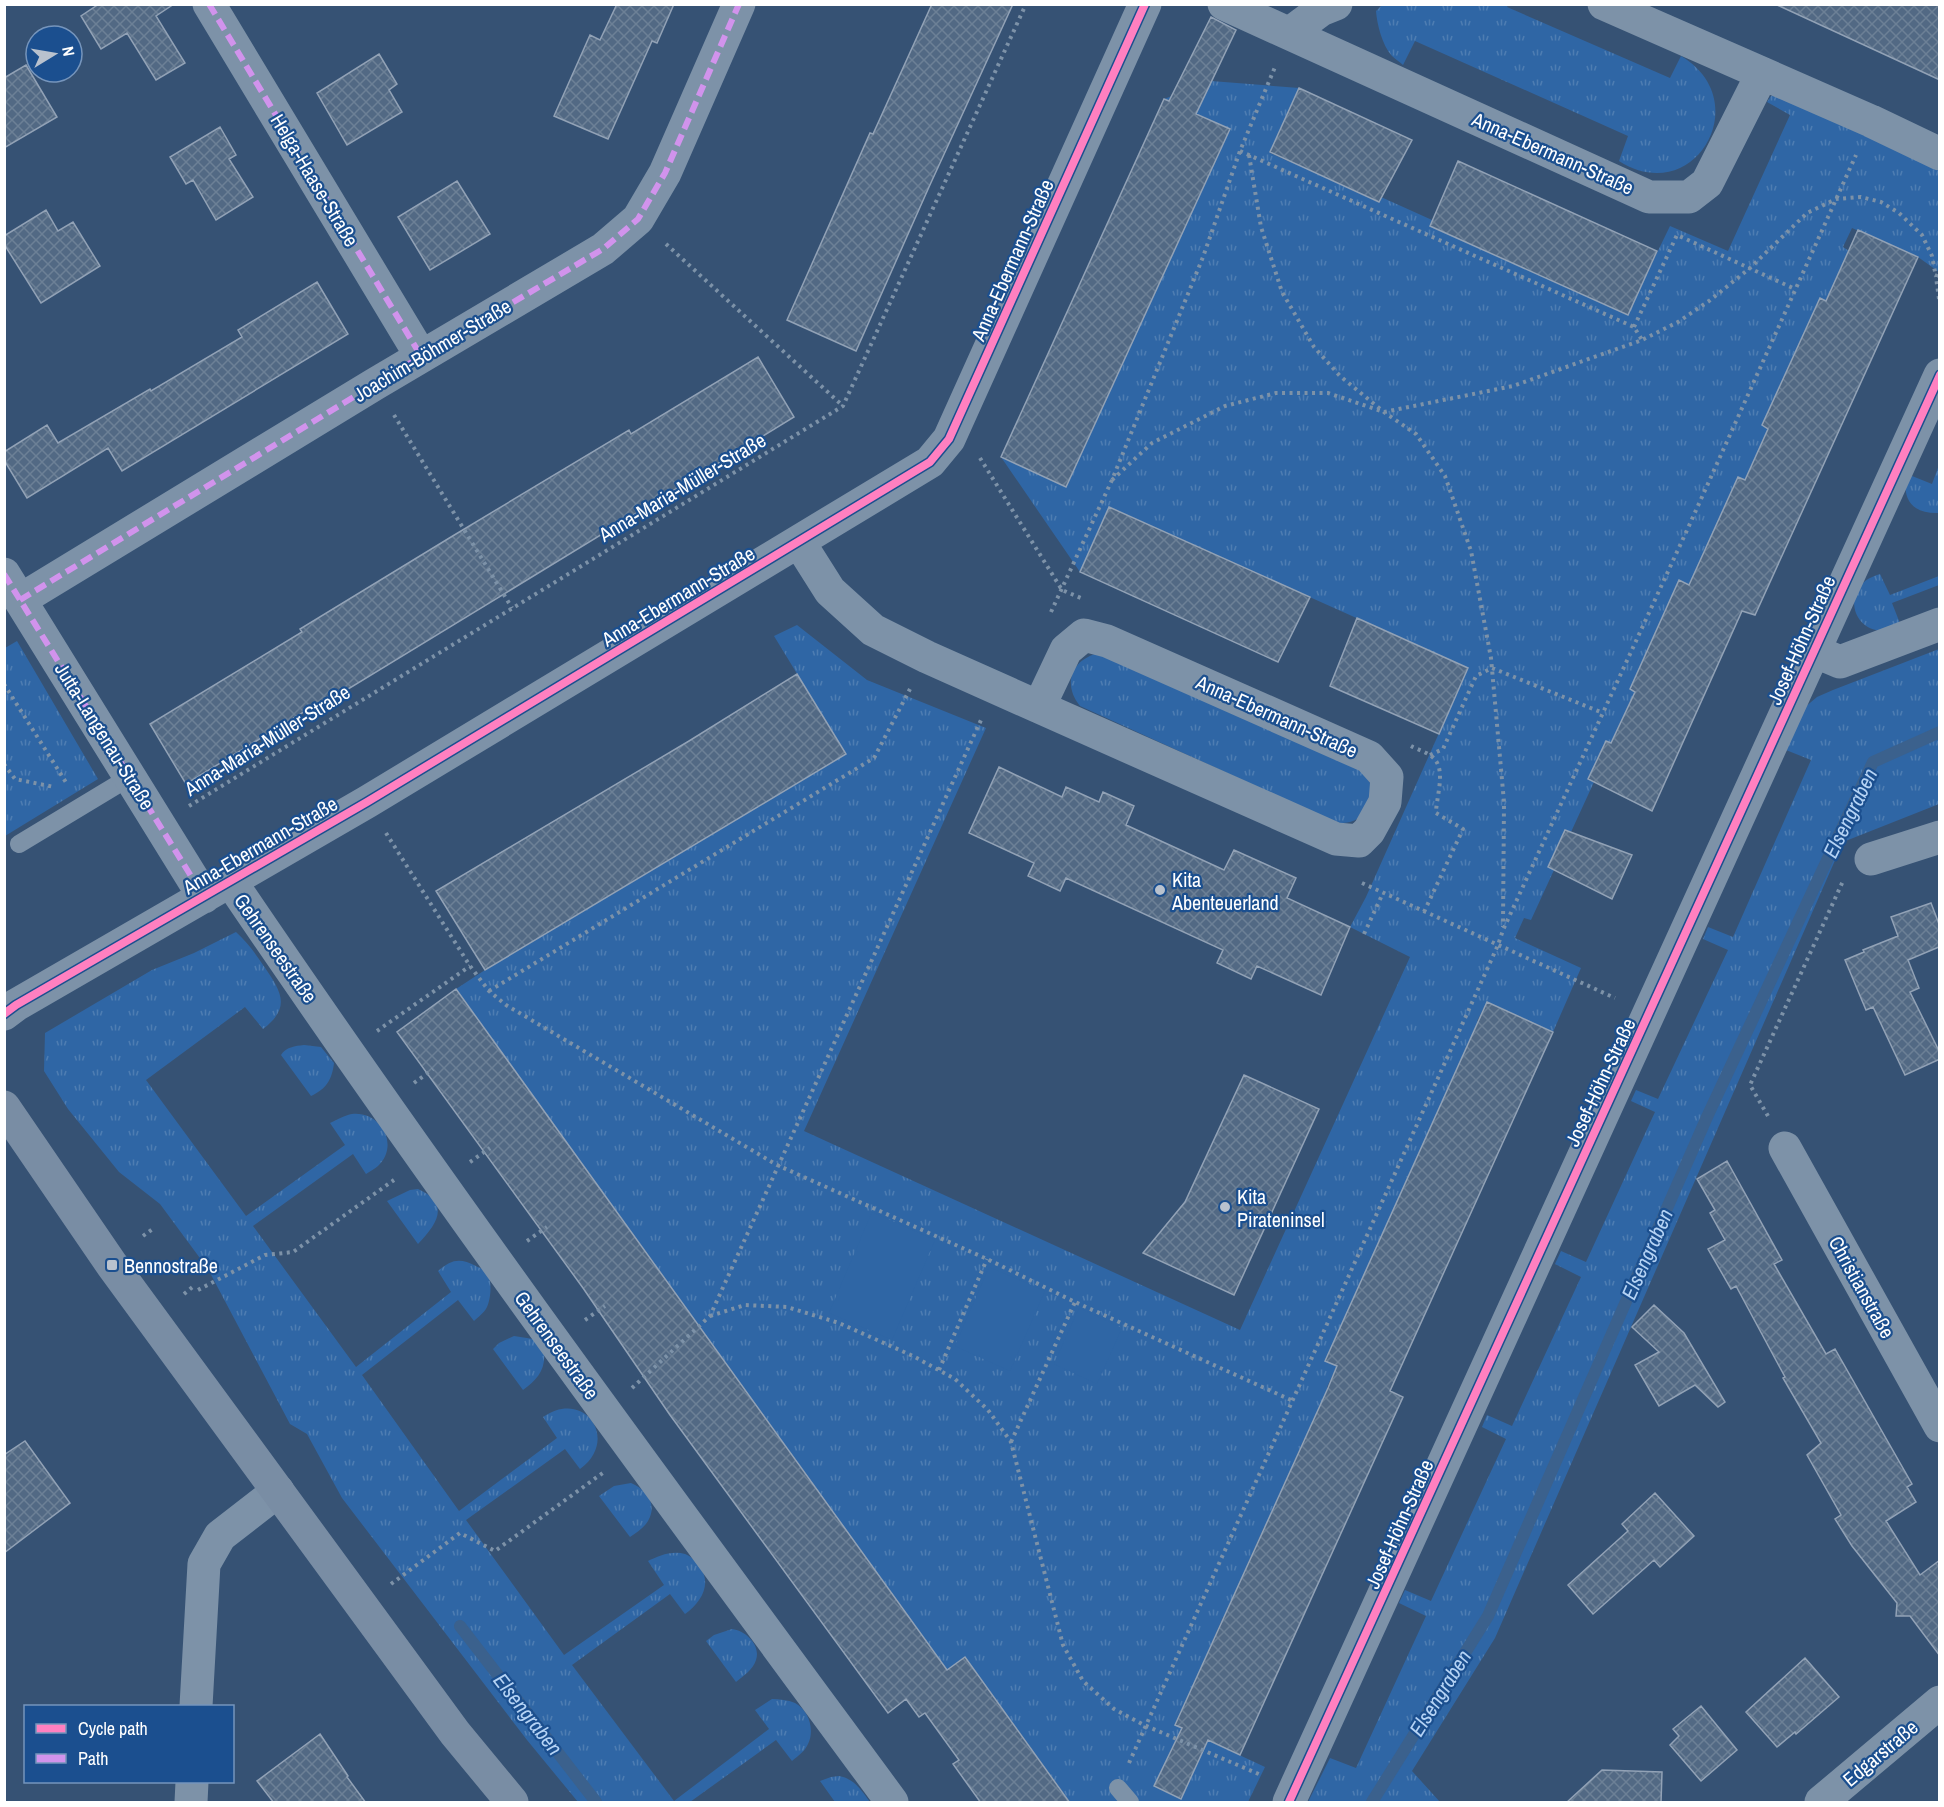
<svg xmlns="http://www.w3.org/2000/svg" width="1944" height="1807" viewBox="0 0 1944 1807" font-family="'Archivo Narrow',sans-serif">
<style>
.grass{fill:url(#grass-tufts)}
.pitch{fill:#2f66a5}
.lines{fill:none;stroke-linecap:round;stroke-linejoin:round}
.stream{stroke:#3b618d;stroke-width:12}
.building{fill:url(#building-cross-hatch);stroke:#92a2b6;stroke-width:1.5}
.path{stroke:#7d92a8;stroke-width:4;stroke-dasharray:3 4.5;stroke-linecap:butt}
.service{stroke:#7d92a8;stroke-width:18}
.minor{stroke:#7d92a8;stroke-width:33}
.secondary{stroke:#798da4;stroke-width:33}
.quiet{stroke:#d193ec;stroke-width:6;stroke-dasharray:12 6;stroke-linecap:butt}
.cycleway-casing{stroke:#1b4f8f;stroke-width:11}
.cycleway{stroke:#ff80c0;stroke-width:8}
.poi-dot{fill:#b9c2ce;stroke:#1b4f8f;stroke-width:2}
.labels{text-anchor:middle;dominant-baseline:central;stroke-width:4.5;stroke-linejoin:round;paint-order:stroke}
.street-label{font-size:20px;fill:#fff;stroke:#1b4f8f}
.poi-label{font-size:20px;fill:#fff;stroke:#1b4f8f;text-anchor:start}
.water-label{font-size:21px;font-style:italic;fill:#b5d3f5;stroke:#1b4f8f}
</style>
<defs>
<pattern id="grass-tufts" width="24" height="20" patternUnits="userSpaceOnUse" patternTransform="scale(1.5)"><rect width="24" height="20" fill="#2f66a5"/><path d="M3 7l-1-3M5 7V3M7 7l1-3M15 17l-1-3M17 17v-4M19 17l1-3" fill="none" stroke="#4e7db2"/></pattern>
<pattern id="building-cross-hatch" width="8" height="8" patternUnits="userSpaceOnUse" patternTransform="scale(1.5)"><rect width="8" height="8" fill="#526984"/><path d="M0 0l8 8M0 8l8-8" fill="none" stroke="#6c8096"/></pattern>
</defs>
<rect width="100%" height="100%" fill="#365274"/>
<path class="grass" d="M 1383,4 L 1508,5 L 1507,7 L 1670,78 L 1681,56 C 1757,101 1694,209 1619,161 L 1628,136 L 1415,41 L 1403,65 C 1400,62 1395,59 1392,56 C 1382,45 1377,24 1376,11 Z
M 1211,81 L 1299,88 L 1270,153 L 1290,162 L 1292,157 L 1343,180 L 1341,185 L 1378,202 L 1381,197 L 1432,220 L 1430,226 L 1557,283 L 1610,300 L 1608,306 L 1627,315 L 1670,226 L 1728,251 L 1790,115 L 1767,102 L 1771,96 L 1780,93 L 1939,164 L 1939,272 L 1918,257 L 1852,228 L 1843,247 L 1849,251 L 1826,301 L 1820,299 L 1762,425 L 1768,429 L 1745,480 L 1738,477 L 1689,585 L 1646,653 L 1630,689 L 1635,692 L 1611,743 L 1606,741 L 1588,779 L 1594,782 L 1571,832 L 1565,830 L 1548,867 L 1554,870 L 1531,920 L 1524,918 L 1515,938 L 1581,968 L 1553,1032 L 1487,1002 L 1477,1021 L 1484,1025 L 1455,1074 L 1325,1361 L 1337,1366 L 1327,1387 L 1334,1391 L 1311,1441 L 1304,1439 L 1288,1476 L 1294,1479 L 1271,1530 L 1264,1527 L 1247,1565 L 1253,1568 L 1230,1619 L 1223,1617 L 1207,1654 L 1213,1657 L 1184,1704 L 1175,1725 L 1265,1767 L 1248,1802 L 1070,1802 L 965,1657 L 947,1670 L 456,989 L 485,970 L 846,754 L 774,636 L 797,625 L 867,680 L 986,728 L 804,1131 L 1240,1330 L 1410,957 L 1350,927 L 1366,897 L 1468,668 L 1109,507 L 1080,572 L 1001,457 L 1066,487 L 1229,130 L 1164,99 Z
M 1939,465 L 1939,513 C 1913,514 1901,500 1907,474 L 1932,484 Z
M 1880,574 L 1890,595 L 1939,576 L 1939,585 L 1892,603 L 1901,626 C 1895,628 1888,631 1882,631 C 1856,630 1845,600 1863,583 C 1868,578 1874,576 1880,574 Z
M 17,641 L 98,779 L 5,836 L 5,648 Z
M 1939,649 L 1939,804 L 1843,842 L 1495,1638 L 1412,1771 L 1440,1802 L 1308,1802 L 1330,1758 L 1356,1768 L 1426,1616 L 1399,1603 L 1405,1590 L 1431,1601 L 1506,1439 L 1482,1427 L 1487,1415 L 1512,1426 L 1581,1277 L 1555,1264 L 1561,1251 L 1586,1262 L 1655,1112 L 1631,1101 L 1636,1090 L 1658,1099 L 1728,950 L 1703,939 L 1708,927 L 1733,937 L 1811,760 L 1786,750 L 1804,708 L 1817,697 L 1833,690 Z
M 1099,653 L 1355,766 C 1361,772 1368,777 1371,785 C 1375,795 1366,814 1357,819 C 1351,823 1344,823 1337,823 L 1080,706 C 1062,684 1072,659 1099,653 Z
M 236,932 C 247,942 255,953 263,965 C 281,991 292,1007 263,1029 L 245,1007 L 146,1080 L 246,1216 L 345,1145 L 330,1123 C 337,1120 345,1115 352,1114 C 381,1111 400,1145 378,1166 C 375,1169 370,1171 366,1174 L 353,1154 L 253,1226 L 356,1367 L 451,1292 L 438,1271 C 452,1259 460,1258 476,1266 C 477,1267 484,1269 485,1270 C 493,1278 491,1298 487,1307 C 484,1313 478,1317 474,1321 L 458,1300 L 362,1375 L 459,1511 L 557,1438 L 543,1417 C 585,1388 620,1440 580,1469 L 565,1449 L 466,1520 L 564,1655 L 664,1585 L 648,1561 C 658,1556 672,1550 685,1554 C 691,1556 695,1561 699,1566 C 713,1583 701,1603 685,1614 L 670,1594 L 572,1665 L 674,1801 L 769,1729 L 755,1710 L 772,1699 C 779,1699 788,1700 795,1703 C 809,1710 815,1730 808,1744 C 805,1751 798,1756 792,1761 L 776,1740 L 690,1802 L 578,1802 L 527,1740 L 342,1498 L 307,1434 L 290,1424 L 208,1269 L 160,1204 L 119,1172 L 68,1109 L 44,1071 L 45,1033 L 152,970 L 194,953 Z
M 304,1045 L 321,1047 L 334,1063 C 332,1080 326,1089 311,1096 L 281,1055 C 286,1047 295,1046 304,1045 Z
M 418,1189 C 451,1204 437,1224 418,1244 L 387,1201 L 410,1190 Z
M 514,1336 L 533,1339 L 544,1351 C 546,1370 537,1380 523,1390 L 493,1349 L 499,1343 Z
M 631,1483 C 646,1489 658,1504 648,1521 C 644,1528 636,1533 630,1537 L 599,1496 L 614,1486 Z
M 732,1629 C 746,1631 761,1645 756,1660 C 753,1670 743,1676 736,1682 L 706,1641 L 714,1635 Z
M 839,1776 C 855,1779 861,1790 870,1802 L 835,1802 L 820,1781 L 831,1777 Z"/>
<path class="pitch" d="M 872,1212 L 935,1240 L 892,1340 L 829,1313 Z
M 989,1267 L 1045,1291 L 1010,1371 L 955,1346 Z
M 1079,1308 L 1122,1328 L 1097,1384 L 1054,1364 Z"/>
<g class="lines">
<path class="stream" d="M 460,1626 L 596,1802
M 1372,1802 L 1488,1616 L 1707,1117 L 1873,762 L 1940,732"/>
</g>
<path class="building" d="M 99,4 L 174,4 L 156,16 L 185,63 L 156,80 L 127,33 L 101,49 L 81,16 Z
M 617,4 L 674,4 L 657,43 L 652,41 L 608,139 L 554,116 L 590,35 L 600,40 Z
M 932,4 L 1013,4 L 929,187 L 856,351 L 787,320 L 870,133 L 873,134 Z
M 1775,4 L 1940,4 L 1940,80 Z
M 1211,17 L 1236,30 L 1196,114 L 1230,129 L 1066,487 L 1001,457 L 1164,99 L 1169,101 Z
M 379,54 L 397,84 L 389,90 L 402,112 L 347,145 L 317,93 Z
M 26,65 L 57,117 L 4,148 L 4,78 Z
M 1299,88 L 1412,140 L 1379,202 L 1270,152 Z
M 220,127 L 236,155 L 229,159 L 253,197 L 216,220 L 193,180 L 186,184 L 170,157 Z
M 1458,161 L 1657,251 L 1628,315 L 1430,226 Z
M 457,181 L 490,234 L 430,270 L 398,217 Z
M 46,210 L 58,231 L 73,222 L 100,266 L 41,303 L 4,244 L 4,236 Z
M 1858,230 L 1918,257 L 1755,615 L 1742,611 L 1652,811 L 1588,779 L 1606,741 L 1611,743 L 1635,692 L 1630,689 L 1679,580 L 1689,585 L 1738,477 L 1745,480 L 1768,429 L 1762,425 L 1820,298 L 1826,301 Z
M 317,282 L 348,334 L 122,471 L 108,448 L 27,498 L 4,460 L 4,452 L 47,425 L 58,443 L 150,389 L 151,391 L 242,337 L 238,330 Z
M 758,357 L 794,417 L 340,694 L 338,691 L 186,784 L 150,724 L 302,632 L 300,629 L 451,537 L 629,430 L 631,434 Z
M 1109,507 L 1310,597 L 1278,662 L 1080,572 Z
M 1357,618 L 1468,668 L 1439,734 L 1330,686 Z
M 797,674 L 846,754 L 485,970 L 436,891 L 689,741 Z
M 999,767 L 1062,797 L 1066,787 L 1099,802 L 1103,792 L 1134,806 L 1126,825 L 1224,870 L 1234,850 L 1296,878 L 1287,898 L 1350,927 L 1321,995 L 1257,966 L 1251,979 L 1217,963 L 1223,950 L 1066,878 L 1060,891 L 1028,876 L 1034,863 L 969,833 Z
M 1565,830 L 1632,855 L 1612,899 L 1548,867 Z
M 1931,903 L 1939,924 L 1939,947 L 1908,960 L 1919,988 L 1910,992 L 1940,1053 L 1940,1059 L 1905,1075 L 1873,1007 L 1866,1010 L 1845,960 L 1864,952 L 1863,950 L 1898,936 L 1891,917 Z
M 456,989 L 947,1670 L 965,1657 L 1070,1803 L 981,1803 L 953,1764 L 959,1760 L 925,1713 L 919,1717 L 906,1699 L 888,1713 L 670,1415 L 583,1288 L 397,1032 Z
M 1487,1002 L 1553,1032 L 1390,1391 L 1403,1397 L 1240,1755 L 1208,1740 L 1181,1799 L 1154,1786 L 1182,1728 L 1175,1725 L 1328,1388 L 1337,1366 L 1325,1361 Z
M 1244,1075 L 1319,1109 L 1234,1295 L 1143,1253 L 1185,1202 Z
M 1727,1161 L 1782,1260 L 1774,1264 L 1826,1354 L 1835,1349 L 1912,1484 L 1907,1487 L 1916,1502 L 1886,1521 L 1920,1575 L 1940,1560 L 1940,1656 L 1910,1616 L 1896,1616 L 1897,1603 L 1852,1546 L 1835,1519 L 1841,1515 L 1807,1455 L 1821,1443 L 1783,1378 L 1785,1377 L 1736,1286 L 1731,1289 L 1708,1249 L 1725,1240 L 1710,1213 L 1715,1210 L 1697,1179 Z
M 1654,1305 L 1684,1333 L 1725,1402 L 1718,1407 L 1695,1385 L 1659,1406 L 1635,1365 L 1659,1352 L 1632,1327 Z
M 25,1441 L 70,1503 L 4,1553 L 4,1455 Z
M 1655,1493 L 1694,1536 L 1660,1567 L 1654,1560 L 1593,1614 L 1568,1585 L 1628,1531 L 1622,1524 Z
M 1805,1658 L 1839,1697 L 1796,1734 L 1795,1732 L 1777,1747 L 1746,1712 Z
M 1701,1706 L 1737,1750 L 1701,1781 L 1670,1745 L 1679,1736 L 1673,1729 Z
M 320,1734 L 348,1776 L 347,1777 L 366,1803 L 274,1803 L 257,1781 Z
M 1602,1770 L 1662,1772 L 1661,1803 L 1566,1803 Z"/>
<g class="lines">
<path class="path" d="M 1240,151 L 1634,327 L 1642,340
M 1249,155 L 1261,227 L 1282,292 L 1314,347 L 1340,376 L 1384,412 L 1416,434 L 1445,476 L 1471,551 L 1491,658 L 1504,802 L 1503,927
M 666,244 L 843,406
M 1939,299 L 1936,277 L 1940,269
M 1634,327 L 1677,235 L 1795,289
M 394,415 L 512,608
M 980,458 L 1062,590 L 1081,598
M 1112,480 L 1152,443 L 1225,406 L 1276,393 L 1328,393 L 1384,412 L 1513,386 L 1642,340 L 1678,322 L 1709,301 L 1750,268 L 1807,213 L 1836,199 L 1861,197 L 1881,202 L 1899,213 L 1922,235 L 1932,256 L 1936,277
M 1051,612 L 1112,480 L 1203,257 L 1240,151 L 1275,67
M 4,684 L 67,784
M 1411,746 C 1418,750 1431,753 1436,761 C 1445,774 1436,799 1436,813 L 1463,829 L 1424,912
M 1430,755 L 1443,749 L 1476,676 L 1492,668 L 1603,713
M 4,764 L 15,779 L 54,787
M 189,806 L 843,406 L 1026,4
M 386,833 L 470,966 L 489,991 L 506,1005 L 777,1165 L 987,1259 L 1075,1302 L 1291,1400
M 1362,883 L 1615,998
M 1364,934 L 1383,893
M 489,991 L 874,758 L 910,689
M 377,1031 L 470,966
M 414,1083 L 433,1069
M 1768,1116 L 1750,1085 L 1843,881
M 470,1162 L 490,1148
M 143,1236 L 154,1228
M 527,1241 L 547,1227
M 198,1290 L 265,1255 L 293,1252 L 394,1180
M 184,1294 L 195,1285
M 710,1316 L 745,1305 L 787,1307 L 839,1323 L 913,1356 L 955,1379 L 988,1410 L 1011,1442 L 1063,1645 L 1083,1681 L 1114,1709 L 1144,1725 L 1261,1775
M 585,1320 L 605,1306
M 939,1370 L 987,1259
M 632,1388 L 710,1316 L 981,720
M 1011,1442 L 1075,1302
M 391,1584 L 460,1533 L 495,1551 L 604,1472
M 1129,1763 L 1498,945 L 1503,930 L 1688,528 L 1856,155"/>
<path class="service" d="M 19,844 L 130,777
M 1118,1788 L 1130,1802"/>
<path class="minor" d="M 209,4 L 421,356
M 1224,4 L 1649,197 L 1689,197 L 1707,183 L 1762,74
M 1604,4 L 1871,121 L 1940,154
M 1290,33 L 1321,10 L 1336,4
M 799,542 L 830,591 L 873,630 L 927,657 L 1039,707
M 4,574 L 204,897
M 20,600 L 375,384 L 603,249 L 638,219 L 665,173 L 739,4
M 1084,635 L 1107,641 L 1369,757 L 1387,777 L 1385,802 L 1369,831 L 1359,841 L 1336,839 L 1039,707 L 1066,650 Z
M 1814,651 L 1840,662 L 1940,624
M 1871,859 L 1940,837
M 231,882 C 443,1195 668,1498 892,1802
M 4,1014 L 16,1005 L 367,802 L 930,462 L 949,439 L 1145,4
M 1785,1148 L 1940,1426
M 196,1706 L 204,1564 L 220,1536 L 278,1491
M 191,1802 L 192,1782
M 1289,1802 L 1940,375
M 1821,1802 L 1940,1702"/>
<path class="secondary" d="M 4,1107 L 112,1265 L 455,1733 L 512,1802"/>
<path class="quiet" d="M 209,4 L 421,356
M 4,574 L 204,897
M 20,600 L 375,384 L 603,249 L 638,219 L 665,173 L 739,4"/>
<g class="cycleway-casing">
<path id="cycleway" d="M 4,1014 L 16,1005 L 367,802 L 930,462 L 949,439 L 1145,4
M 1289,1802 L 1940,375"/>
</g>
<use href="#cycleway" class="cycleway"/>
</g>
<g class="poi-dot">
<circle cx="1160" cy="890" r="6"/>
<circle cx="1225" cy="1207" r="6"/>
<rect x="106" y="1259" width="12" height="12" rx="3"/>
</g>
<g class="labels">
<g class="street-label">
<text transform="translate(1553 153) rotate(24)">Anna-Ebermann-Straße</text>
<text transform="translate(315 180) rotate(59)">Helga-Haase-Straße</text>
<text transform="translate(1012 260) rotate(-66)">Anna-Ebermann-Straße</text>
<text transform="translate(432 350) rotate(-31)">Joachim-Böhmer-Straße</text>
<text transform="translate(682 487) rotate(-31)">Anna-Maria-Müller-Straße</text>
<text transform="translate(678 596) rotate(-31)">Anna-Ebermann-Straße</text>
<text transform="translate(1801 640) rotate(-66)">Josef-Höhn-Straße</text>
<text transform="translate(1277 716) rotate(24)">Anna-Ebermann-Straße</text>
<text transform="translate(105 736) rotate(58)">Jutta-Langenau-Straße</text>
<text transform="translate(267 740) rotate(-32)">Anna-Maria-Müller-Straße</text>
<text transform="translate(260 845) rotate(-30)">Anna-Ebermann-Straße</text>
<text transform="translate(276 948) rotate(55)">Gehrenseestraße</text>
<text transform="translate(1600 1082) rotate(-65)">Josef-Höhn-Straße</text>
<text transform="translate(1862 1287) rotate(61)">Christianstraße</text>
<text transform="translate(557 1345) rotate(54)">Gehrenseestraße</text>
<text transform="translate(1399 1524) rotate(-66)">Josef-Höhn-Straße</text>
<text transform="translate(1880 1753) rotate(-40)">Edgarstraße</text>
</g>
<g class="poi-label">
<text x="1172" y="879">Kita<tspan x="1172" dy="23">Abenteuerland</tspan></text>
<text x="1237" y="1196">Kita<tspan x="1237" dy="23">Pirateninsel</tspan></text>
<text x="124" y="1265">Bennostraße</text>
</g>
<g class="water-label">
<text transform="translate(1850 813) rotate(-64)">Elsengraben</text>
<text transform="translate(1647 1254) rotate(-66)">Elsengraben</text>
<text transform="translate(1440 1693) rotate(-58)">Elsengraben</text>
<text transform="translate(528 1714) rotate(52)">Elsengraben</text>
</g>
</g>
<rect width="1944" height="1807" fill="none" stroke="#ffffff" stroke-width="12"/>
<rect x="24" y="1705" width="210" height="78" fill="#1b4f8f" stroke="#7695bc" stroke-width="1.5"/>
<rect x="36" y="1724" width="30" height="9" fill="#ff80c0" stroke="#7695bc" stroke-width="1.5"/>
<text x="78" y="1735" font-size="18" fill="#ffffff">Cycle path</text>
<rect x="36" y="1754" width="30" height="9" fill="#d193ec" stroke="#7695bc" stroke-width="1.5"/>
<text x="78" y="1765" font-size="18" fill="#ffffff">Path</text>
<g transform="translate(54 54) rotate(79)"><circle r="28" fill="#1b4f8f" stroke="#7695bc" stroke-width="1.5"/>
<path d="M0-4.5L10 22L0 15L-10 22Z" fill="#b9c2ce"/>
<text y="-9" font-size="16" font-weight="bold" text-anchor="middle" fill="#ffffff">N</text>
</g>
</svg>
